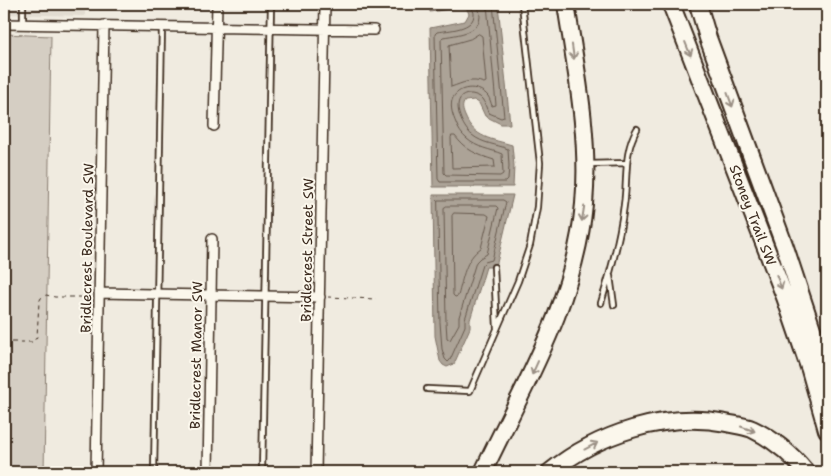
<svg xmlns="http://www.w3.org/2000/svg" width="831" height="476" viewBox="0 0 831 476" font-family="'Shantell Sans',sans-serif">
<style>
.built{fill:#e2dcd1}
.green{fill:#d5cec3;stroke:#887c70}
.water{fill:#aca397;stroke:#7f7367}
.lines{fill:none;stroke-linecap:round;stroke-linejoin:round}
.shore{stroke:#685a4e;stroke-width:1}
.service-casing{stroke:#3b2a1e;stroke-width:8}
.minor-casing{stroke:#3b2a1e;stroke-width:12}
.motorway-casing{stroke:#3b2a1e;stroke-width:20}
.path{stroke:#3b2a1e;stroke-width:1;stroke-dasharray:4 4;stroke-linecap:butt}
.service{stroke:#fbf7ec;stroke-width:4.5}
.minor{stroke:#fbf7ec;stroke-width:9}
.motorway{stroke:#fbf7ec;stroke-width:16}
.oneway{stroke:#9b9085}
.labels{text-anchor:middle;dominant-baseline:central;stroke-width:4;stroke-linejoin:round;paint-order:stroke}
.street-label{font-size:14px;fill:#3b2a1e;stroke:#fbf7ec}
</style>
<rect width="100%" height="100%" fill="#f0ebe0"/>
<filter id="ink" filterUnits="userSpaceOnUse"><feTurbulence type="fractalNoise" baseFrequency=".02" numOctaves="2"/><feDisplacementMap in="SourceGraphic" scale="10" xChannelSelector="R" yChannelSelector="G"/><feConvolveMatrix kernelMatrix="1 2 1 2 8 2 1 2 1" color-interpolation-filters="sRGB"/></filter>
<g filter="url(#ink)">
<path class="built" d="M 4,4 L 85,4 L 85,16 L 4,14 Z"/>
<path class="green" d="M 4,34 L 51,36 L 44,472 L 4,472 Z"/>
<path class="water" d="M 430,4 L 498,4 L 510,124 L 501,124 L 485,116 L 479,103 L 474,100 L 465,101 C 461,106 463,111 465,116 C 474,138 492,139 512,145 L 514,166 L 513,187 L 433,187 L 430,28 L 465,21 L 469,14 L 467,9 L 462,7 L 430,12 Z
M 433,195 L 513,195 L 496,267 L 486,267 L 470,320 L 470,328 L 454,364 L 447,367 L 443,365 L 440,361 L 435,336 Z"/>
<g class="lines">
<path class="shore" d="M 467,4 C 471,6 473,9 474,13 C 475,30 448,30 437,32 L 435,34 L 438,179 L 440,182 L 506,182 L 508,180 L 509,166 L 508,149 C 496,144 483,144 472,135 C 461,127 447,93 472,94 C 476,95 480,96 482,99 C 485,102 486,109 489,113 L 501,118 L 504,117 L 493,4
M 477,4 C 489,31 463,34 443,37 L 441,39 L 444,173 L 446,175 L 500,176 L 503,174 L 502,154 C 490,149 477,148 467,139 C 462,135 458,129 456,123 C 453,116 450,108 452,100 C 457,86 478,84 488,96 C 490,99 491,103 492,106 L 496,105 L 487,4
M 479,34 L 482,36 L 486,82 L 484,83 C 471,78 463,83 451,87 L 449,45 L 470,39 Z
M 452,136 L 455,136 C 465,150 478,155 494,160 L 495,167 L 452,168 L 451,138 Z
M 438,200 L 503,200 L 506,202 L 492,260 L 485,262 L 482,265 L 465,319 L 465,326 L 450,360 L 448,362 L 445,359 L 442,349 L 440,322 Z
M 447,206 L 496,206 L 498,208 L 487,254 L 480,258 L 476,262 L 459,317 L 459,324 L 450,340 L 447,338 L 446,322 L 444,208 Z
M 454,213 L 486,214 L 489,216 L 481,248 C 465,259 463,278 458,296 L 455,297 L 453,295 L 452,216 Z"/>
<g class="service-casing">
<path id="service" d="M 23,24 L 23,4
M 589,164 L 627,163
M 494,267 L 497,328
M 610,276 L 614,305
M 601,303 C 611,271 620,238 624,205 C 628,179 623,153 637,129
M 427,389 L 470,391 L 518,281 L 530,245 L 537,207 L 540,163 L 522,4
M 154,472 L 162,26
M 262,472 L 271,4"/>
</g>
<g class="minor-casing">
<path id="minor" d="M 4,24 L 374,30
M 214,126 L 217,4
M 99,293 L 320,297
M 96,472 L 104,25
M 208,472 L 212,239
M 316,472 L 325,4"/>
</g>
<g class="motorway-casing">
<path id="motorway" d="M 671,4 L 785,297 L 810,370 L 827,430
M 698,4 L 708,38 L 785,247 L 827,374
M 483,472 C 524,385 575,302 584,204 C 590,137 576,70 566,4
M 550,472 C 597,434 666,411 726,423 C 735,425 744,426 752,429 C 773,439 792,455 806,472"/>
</g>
<path class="path" d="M 328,297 L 376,299
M 4,342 L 33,342 L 37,337 L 39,302 L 41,298 L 46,295 L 55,297 L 90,297"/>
<use href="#service" class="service"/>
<use href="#minor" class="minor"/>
<use href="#motorway" class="motorway"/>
</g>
<defs><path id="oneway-shaft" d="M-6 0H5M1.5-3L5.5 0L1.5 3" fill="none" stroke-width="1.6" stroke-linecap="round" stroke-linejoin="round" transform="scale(1.25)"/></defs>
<g class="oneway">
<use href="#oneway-shaft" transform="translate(688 49) rotate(68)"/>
<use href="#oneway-shaft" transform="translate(573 52) rotate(82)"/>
<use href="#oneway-shaft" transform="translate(730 100) rotate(70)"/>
<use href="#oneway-shaft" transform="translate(583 214) rotate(99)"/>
<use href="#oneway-shaft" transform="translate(779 282) rotate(69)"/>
<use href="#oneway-shaft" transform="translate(535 368) rotate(114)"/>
<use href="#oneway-shaft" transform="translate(748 429) rotate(19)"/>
<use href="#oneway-shaft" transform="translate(591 446) rotate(-28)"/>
</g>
</g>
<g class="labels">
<g class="street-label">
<text transform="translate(753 215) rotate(69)">Stoney Trail SW</text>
<text transform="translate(87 248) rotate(-89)">Bridlecrest Boulevard SW</text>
<text transform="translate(307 250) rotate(-89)">Bridlecrest Street SW</text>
<text transform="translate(196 355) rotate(-89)">Bridlecrest Manor SW</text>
</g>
</g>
<rect width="831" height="476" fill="none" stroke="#fbf7ec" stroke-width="20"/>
<rect x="10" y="10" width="811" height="456" fill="none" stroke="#3b2a1e" stroke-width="2" filter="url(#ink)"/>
</svg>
